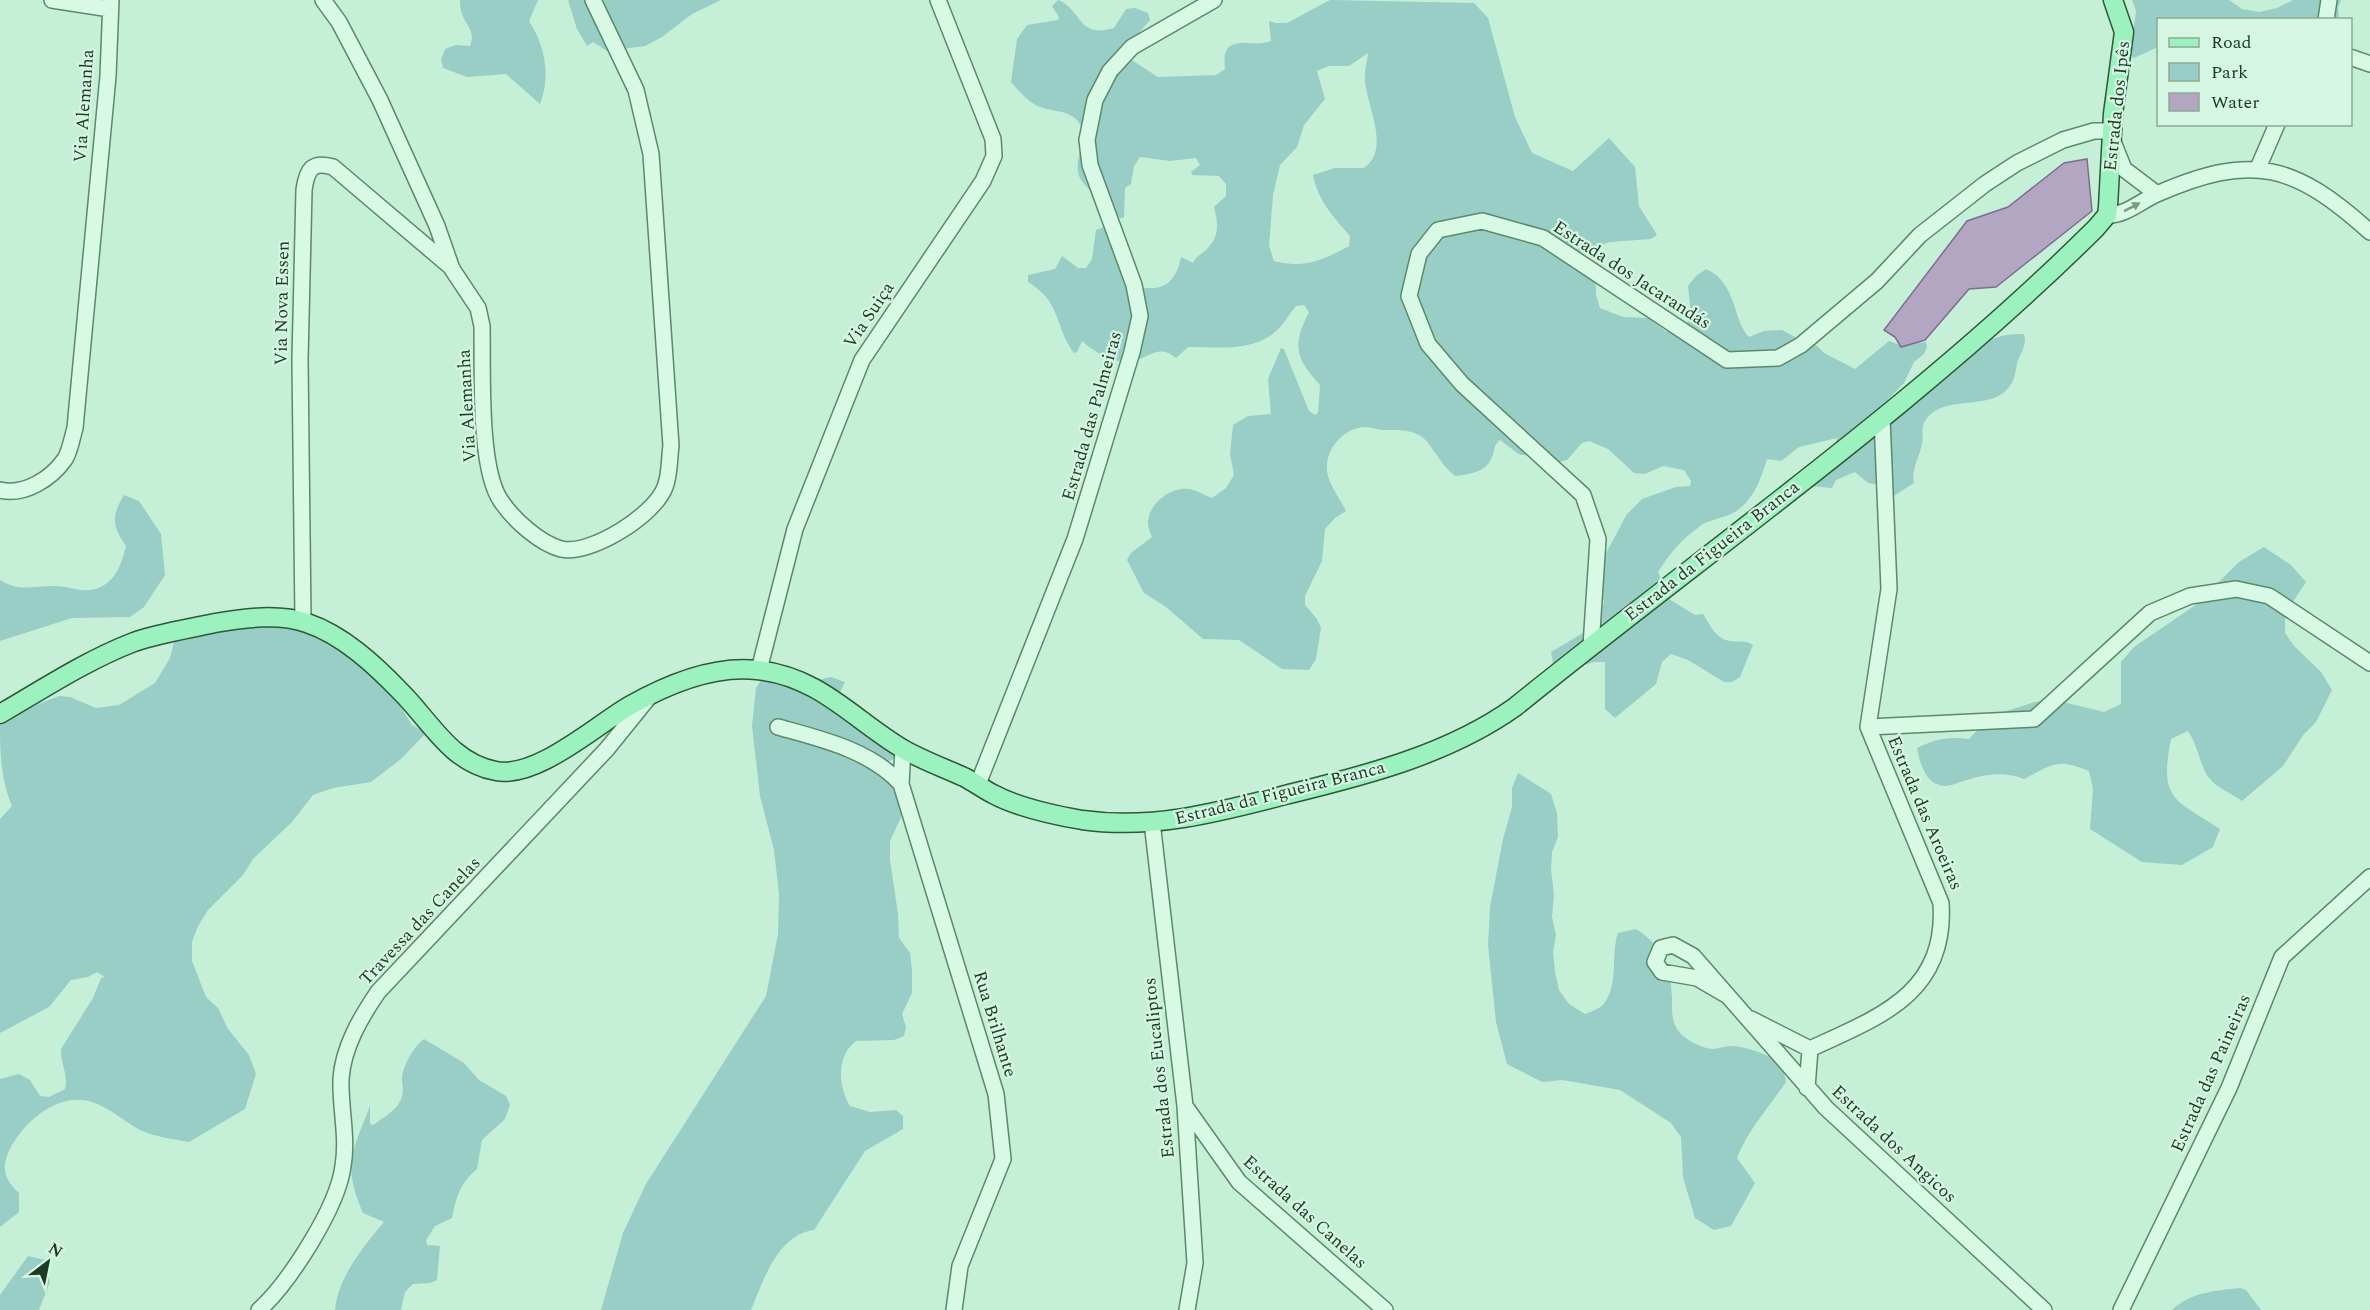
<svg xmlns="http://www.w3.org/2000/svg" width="2370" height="1310" viewBox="0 0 2370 1310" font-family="Spectral,serif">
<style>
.green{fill:#98cec5;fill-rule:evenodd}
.water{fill:#b2a6c2;stroke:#7e6d91;stroke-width:1.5}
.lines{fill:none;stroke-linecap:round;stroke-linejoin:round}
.minor-casing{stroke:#5a8a66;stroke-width:18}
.major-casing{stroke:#2f5836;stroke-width:21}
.minor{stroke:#d8f9e6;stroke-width:15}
.major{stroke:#9cf2bf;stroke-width:18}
.oneway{fill:#7c9a85}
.labels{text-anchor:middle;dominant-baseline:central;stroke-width:4.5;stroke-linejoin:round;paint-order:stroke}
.street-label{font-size:18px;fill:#1f3a24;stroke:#d4f6e3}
</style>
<rect width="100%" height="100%" fill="#c5efd7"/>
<path class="green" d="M 460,0 L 538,0 L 529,21 C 545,46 551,76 540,104 L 506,74 L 467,77 L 443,68 L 441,60 L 445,49 L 456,45 L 470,46 C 478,27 459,24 460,0 Z
M 568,0 L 721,0 L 692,14 L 662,37 L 645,46 L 607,51 L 593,42 L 587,46 L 577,29 Z
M 1058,0 C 1082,9 1077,39 1114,28 L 1126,9 L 1135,8 L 1148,13 L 1150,20 L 1125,49 L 1124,55 L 1158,77 L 1216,75 L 1225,69 C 1220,30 1251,49 1271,41 L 1269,21 L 1276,23 L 1287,23 L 1330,0 L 1474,3 L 1488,18 L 1515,117 L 1532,153 L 1573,171 L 1609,138 L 1635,167 L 1639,206 L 1657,235 L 1651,239 L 1610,242 L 1581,252 L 1595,268 L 1596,295 L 1600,308 L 1623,317 L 1648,318 L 1665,331 L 1682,335 L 1691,314 L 1688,286 L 1696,276 L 1706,269 C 1737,282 1733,322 1749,337 L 1764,331 L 1782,330 L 1800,340 L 1812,341 L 1824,353 L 1855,369 L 1889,341 L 1900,345 L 1926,342 L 1927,347 L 1924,354 L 1914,362 L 1904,383 L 1873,415 C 1914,387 1973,331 2024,334 C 2027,344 2022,351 2018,360 C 2016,366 2016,372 2014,378 C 1999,416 1950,391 1927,418 C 1919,427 1925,437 1921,448 C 1918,460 1911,471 1914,483 L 1892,497 L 1889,487 L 1868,483 L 1855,472 L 1836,480 L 1832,488 L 1800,485 L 1834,447 L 1837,438 L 1799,447 L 1781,461 L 1767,459 C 1761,479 1753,502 1733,513 C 1722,519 1708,519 1699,527 C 1682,539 1669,554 1658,572 L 1669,599 L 1695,615 L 1703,614 C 1710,625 1716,639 1730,641 C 1739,643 1745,639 1753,645 L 1740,677 L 1732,682 L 1724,682 L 1688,660 L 1671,654 L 1662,662 L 1656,684 L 1615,718 L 1605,709 L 1605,662 L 1594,662 L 1558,674 L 1554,670 L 1551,652 L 1583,633 L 1598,615 L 1604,603 L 1600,584 L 1604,557 L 1627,514 L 1642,499 L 1676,487 L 1690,486 L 1691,481 L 1684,470 L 1663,466 L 1645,474 L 1634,473 L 1608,449 L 1589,441 L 1582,443 L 1567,460 L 1547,465 L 1536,454 L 1520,455 L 1500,440 C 1493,445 1495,451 1492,457 C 1486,473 1469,474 1455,476 C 1440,465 1430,440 1419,435 C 1407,429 1396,430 1384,430 C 1378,430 1371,427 1365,427 C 1341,428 1320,455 1329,479 C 1333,490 1341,501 1346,511 L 1335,518 L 1325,529 L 1322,561 L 1305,596 L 1305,605 L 1317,619 L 1321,628 L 1316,659 L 1309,670 L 1282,669 L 1239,640 L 1203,639 L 1166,607 L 1144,593 L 1127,560 L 1131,553 L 1152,537 C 1150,533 1148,527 1148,523 C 1148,504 1171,486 1189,489 C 1196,490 1204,495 1212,498 L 1226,488 L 1234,475 L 1230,454 L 1233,425 L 1248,416 L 1271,414 L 1268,379 L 1281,348 L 1284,349 L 1309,411 L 1315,415 L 1318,413 L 1320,385 C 1295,357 1292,346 1309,312 L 1304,305 L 1296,306 C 1289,314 1283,326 1275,332 C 1252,352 1216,347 1188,347 L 1176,358 C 1159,344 1152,356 1133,361 C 1116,365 1094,352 1082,341 L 1077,352 L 1074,353 C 1053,324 1063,304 1028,282 L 1028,275 L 1055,269 L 1062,256 L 1078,268 L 1086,268 L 1092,259 L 1096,230 L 1104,227 L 1111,230 L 1139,287 C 1165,292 1176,281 1181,257 L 1193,263 C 1197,255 1201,255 1207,249 C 1220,236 1218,223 1214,207 L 1226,196 L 1226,184 L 1219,176 L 1192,175 L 1191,172 L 1200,165 L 1196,158 L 1170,161 L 1140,157 L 1134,166 L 1131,184 L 1125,188 L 1124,218 L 1120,218 C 1110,208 1086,189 1080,178 C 1071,159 1092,136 1077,120 C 1066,109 1050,112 1038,106 C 1027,101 1019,91 1011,82 L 1017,39 L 1027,25 L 1058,20 L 1059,17 L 1052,6 ZM 1368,53 C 1367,62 1364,72 1365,81 C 1367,107 1391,149 1364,168 L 1335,168 L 1313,175 C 1318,201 1333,216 1350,236 L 1349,246 C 1324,260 1303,269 1274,261 L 1269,246 L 1273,195 L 1280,165 L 1297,147 L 1304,125 L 1325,99 L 1317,71 L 1329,66 L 1349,66 Z
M 2132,0 L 2229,0 L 2242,9 L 2259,12 L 2277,8 L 2293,0 L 2341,0 L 2338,7 L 2339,19 L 2158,20 L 2158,47 L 2134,58 L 2130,55 L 2136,11 Z
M 124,495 L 139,501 L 161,534 L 165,575 L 144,607 L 130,617 L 72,618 L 0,641 L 0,580 C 19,592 33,586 54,586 C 65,585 80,592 91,590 C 114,586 121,566 126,546 C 112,525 111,517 124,495 Z
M 2264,547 L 2291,565 L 2306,582 L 2285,614 L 2285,633 L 2295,647 L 2321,672 L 2332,690 L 2316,722 L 2304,734 L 2283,766 L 2242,801 C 2233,794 2217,788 2210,779 C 2200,768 2199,747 2188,731 L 2171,739 C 2159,800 2174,799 2220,829 L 2213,847 L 2182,865 L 2142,862 L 2090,829 L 2093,789 L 2089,771 C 2056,758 2054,764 2024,779 C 2004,771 1985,774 1964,781 C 1959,782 1951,786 1946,786 C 1926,786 1920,764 1917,748 C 1935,739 1948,736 1969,739 L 1991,716 L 2035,702 L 2055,700 L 2104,712 L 2121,704 L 2121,662 L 2134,647 L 2197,604 L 2239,562 Z
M 299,619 L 383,679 L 412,725 L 421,730 L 424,735 L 401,759 L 371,782 L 333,788 L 313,795 L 292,822 L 253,859 L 243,875 L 208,910 L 198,926 L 192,942 L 192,961 L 206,997 L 218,1008 L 228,1029 L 249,1055 L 256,1074 L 245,1109 L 189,1142 C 173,1139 155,1137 140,1130 C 124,1121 110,1108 92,1102 C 57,1091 21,1124 8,1153 C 1,1170 6,1181 19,1193 L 19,1212 L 0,1227 L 0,1079 L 19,1074 L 30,1080 L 40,1096 L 49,1097 L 65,1089 C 69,1077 60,1062 61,1049 L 93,998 L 101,978 L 105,977 L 97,972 L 88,977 L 71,980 L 49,1007 L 0,1033 L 0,819 L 12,806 C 1,780 0,753 0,725 L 10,715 L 59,696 L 70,697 L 96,708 L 119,705 L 155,683 L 170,658 L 174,642 L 180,636 Z
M 764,676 L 809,682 L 831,677 L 845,682 L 839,694 L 897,752 L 896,757 L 885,764 L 900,787 L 903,813 L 890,841 L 890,860 L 898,914 L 899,938 L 910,953 L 912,970 L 912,993 L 902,1014 L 906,1027 L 904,1036 L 894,1040 L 856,1041 C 836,1056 838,1086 850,1106 L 870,1112 L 896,1110 L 903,1116 L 903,1129 L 865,1151 L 814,1230 C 778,1234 763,1281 751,1310 L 601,1310 L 623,1233 L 646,1184 L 766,996 L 778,934 L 779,894 L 774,850 L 760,796 L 752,726 L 756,688 Z
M 1518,773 L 1551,794 L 1557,813 L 1558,837 L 1552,852 L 1551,870 L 1554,895 L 1552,917 L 1556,935 L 1553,952 L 1555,972 L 1559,990 L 1569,1004 L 1585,1014 C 1590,1012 1598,1009 1602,1006 C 1620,986 1610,955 1618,933 L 1636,929 C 1662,945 1671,968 1672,998 C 1672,1011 1671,1023 1680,1033 C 1686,1040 1704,1049 1713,1049 C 1719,1049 1724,1046 1731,1046 C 1749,1047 1766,1054 1782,1064 L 1786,1082 C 1769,1107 1748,1130 1737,1158 L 1755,1183 L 1731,1226 L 1714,1230 L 1695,1218 L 1683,1177 L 1681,1137 L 1671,1123 L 1620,1090 L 1562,1080 L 1542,1082 L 1507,1064 L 1496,1022 L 1488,945 L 1490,907 L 1503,839 L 1512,807 L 1512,788 Z
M 424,1039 L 464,1063 L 479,1080 L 506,1096 L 510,1105 L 505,1119 L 482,1140 L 477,1169 C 460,1183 456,1198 452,1218 L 435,1226 L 426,1240 L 427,1245 L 440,1246 L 437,1280 L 430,1283 L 413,1284 L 405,1292 L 401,1310 L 335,1310 C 338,1277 363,1247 384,1222 L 363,1213 C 342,1164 352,1153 370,1106 L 370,1124 L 373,1125 C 381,1119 394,1112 399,1103 C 404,1095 403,1090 402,1081 C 401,1068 414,1046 424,1039 Z
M 28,1256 L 45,1260 L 50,1282 L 39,1310 L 0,1310 L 0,1295 Z
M 2240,1288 L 2246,1290 L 2261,1310 L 2172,1310 C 2191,1292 2214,1291 2240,1288 Z"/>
<path class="water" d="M 2087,159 L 2092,211 L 1996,287 L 1969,289 L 1925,340 L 1901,347 L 1895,337 L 1884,330 L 1967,221 L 2008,207 L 2064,163 Z"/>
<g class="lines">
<g class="minor-casing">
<path id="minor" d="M 52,0 L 110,9
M 323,0 L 339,22 L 380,100 L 437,226 L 452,269 L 478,308 L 482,326 C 483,368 478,468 501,501 C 513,519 539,543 561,549 C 590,556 655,515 665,487 C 670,475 669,459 671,446 L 651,154 L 636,90 L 593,0
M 2326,20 L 2329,0
M 2350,57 L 2370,64
M 2114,144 L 2124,169 L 2157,194
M 2258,168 L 2277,124
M 2107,215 C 2125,216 2141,201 2157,194 C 2253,152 2294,164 2370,232
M 0,490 C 24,496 51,479 65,459 C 70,451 72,438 75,428 L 108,76 L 111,0
M 303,621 L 300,360 L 304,190 C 307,169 312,161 333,167 L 452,268
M 1591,646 L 1598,539 L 1583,495 L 1462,384 L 1428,344 L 1409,296 L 1419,254 L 1438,230 L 1482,221 L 1543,238 L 1727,360 L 1778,358 L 1801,345 L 1877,281 L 1920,235 L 1985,184 L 2017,163 L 2063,140 L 2094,131 L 2112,131
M 759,670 L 795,529 L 862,360 L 983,181 L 994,156 L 993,139 L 938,0
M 778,727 C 821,739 870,750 901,784
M 1868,727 L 2034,719 L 2150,613 L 2190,596 L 2236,589 L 2269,596 L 2370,663
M 903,749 L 901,784 L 996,1094 L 1003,1159 L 960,1266 L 954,1310
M 978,784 L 1075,539 L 1132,352 L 1140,316 L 1134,285 L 1090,165 L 1087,140 L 1095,100 L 1110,71 L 1132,47 L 1214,0
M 1152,822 L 1185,1106 L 1195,1263 L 1187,1310
M 1728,996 L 1697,978 L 1662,972 L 1655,962 L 1661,948 L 1673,945 L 1693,956 L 1826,1108 L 2044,1310
M 1751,1019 L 1810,1049
M 1810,1049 C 1879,1017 1947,994 1941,903 L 1868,727 L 1889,589 L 1882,418
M 1807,1088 L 1810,1049
M 1185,1106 L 1239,1182 L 1385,1310
M 259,1310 C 289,1283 338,1207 343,1166 C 348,1137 340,1108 341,1079 C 343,1047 361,1017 378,992 L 607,749 L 649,697
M 2121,1310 L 2229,1088 L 2282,957 L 2370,877"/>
</g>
<g class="major-casing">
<path id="major" d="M 0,714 C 43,689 87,660 134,642 C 160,633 188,629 215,623 C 244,618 279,613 307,623 C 343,635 375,665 401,692 C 431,722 451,763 496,771 C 536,779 595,726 629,706 C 666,685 714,665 757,670 C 819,676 854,720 903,749 C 922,760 944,768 964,777 C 974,782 983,789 993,794 C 1019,808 1053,815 1082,820 C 1153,830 1220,812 1289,794 C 1367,775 1449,754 1515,707 C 1710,549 1918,405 2096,228 L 2107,215 L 2108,207 L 2113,114 L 2124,32 L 2113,0"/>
</g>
<use href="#minor" class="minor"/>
<use href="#major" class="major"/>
</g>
<defs><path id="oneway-solid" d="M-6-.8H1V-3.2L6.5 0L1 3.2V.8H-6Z" transform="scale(1.5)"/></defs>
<use class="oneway" href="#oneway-solid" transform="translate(2132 207) rotate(-27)"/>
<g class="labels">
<g class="street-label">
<text transform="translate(84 106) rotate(-86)">Via Alemanha</text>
<text transform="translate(2117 106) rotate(-84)">Estrada dos Ipês</text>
<text transform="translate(1632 275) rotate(33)">Estrada dos Jacarandás</text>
<text transform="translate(282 303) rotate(-89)">Via Nova Essen</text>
<text transform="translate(869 315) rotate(-56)">Via Suiça</text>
<text transform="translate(467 406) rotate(-93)">Via Alemanha</text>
<text transform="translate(1092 416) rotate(-74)">Estrada das Palmeiras</text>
<text transform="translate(1712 551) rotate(-38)">Estrada da Figueira Branca</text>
<text transform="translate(1280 793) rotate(-14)">Estrada da Figueira Branca</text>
<text transform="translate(1925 813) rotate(67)">Estrada das Aroeiras</text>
<text transform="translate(420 921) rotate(-47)">Travessa das Canelas</text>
<text transform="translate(995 1024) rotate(73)">Rua Brilhante</text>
<text transform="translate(1159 1068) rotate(-96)">Estrada dos Eucaliptos</text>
<text transform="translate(2211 1073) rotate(-66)">Estrada das Paineiras</text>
<text transform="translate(1894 1144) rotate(43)">Estrada dos Angicos</text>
<text transform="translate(1305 1212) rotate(42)">Estrada das Canelas</text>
</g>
</g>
<rect x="2157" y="18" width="195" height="108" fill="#d4f6e3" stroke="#8cab97" stroke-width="1.5"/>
<rect x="2169" y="38" width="30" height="9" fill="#9cf2bf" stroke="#8cab97" stroke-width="1.5"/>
<text x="2211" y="48" font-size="18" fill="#1f3a24">Road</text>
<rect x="2169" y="63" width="30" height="18" fill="#98cec5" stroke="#8cab97" stroke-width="1.5"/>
<text x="2211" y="78" font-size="18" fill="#1f3a24">Park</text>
<rect x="2169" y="93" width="30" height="18" fill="#b2a6c2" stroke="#8cab97" stroke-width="1.5"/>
<text x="2211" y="108" font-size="18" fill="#1f3a24">Water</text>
<g transform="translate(48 1262) rotate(32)" stroke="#d4f6e3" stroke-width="4.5" paint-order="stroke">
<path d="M0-4.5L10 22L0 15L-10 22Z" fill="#1f3a24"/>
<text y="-9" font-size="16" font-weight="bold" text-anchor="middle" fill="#1f3a24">N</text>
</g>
</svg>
